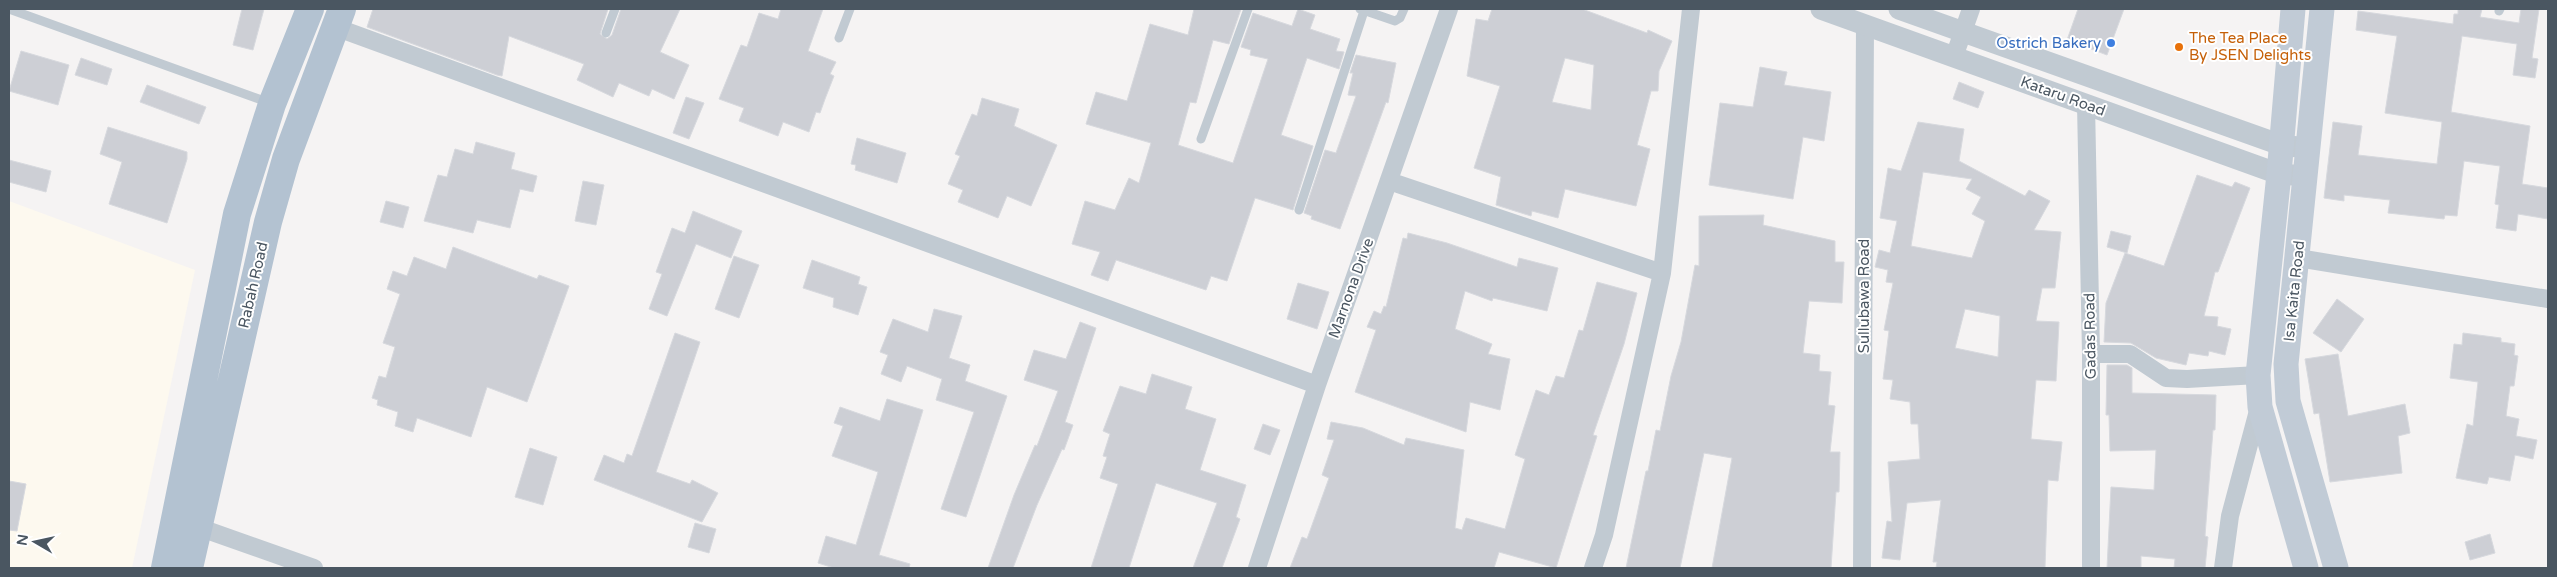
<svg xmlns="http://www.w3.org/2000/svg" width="2557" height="577" viewBox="0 0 2557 577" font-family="'Varela Round',sans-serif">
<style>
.commercial{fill:#fdf9ef}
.building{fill:#cdcfd5;stroke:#d7d9de;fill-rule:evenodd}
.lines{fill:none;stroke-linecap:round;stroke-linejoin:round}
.service{stroke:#c1cad2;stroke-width:9}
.minor{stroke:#c1cad2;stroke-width:18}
.tertiary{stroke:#c1cad2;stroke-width:21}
.secondary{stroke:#c1cbd6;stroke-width:25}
.primary{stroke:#b3c2d1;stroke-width:28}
.shop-dot{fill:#3f7fe0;stroke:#fff;stroke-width:2}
.food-dot{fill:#e8710a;stroke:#fff;stroke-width:2}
.labels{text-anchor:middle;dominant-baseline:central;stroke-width:4;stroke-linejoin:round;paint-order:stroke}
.food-label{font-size:15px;fill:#c56008;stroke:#fff;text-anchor:start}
.shop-label{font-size:15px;fill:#366cbe;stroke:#fff;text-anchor:end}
.street-label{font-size:15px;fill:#4a5661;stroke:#fff}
</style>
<rect width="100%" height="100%" fill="#f5f3f3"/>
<path class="commercial" d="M 9,201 L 195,270 L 132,568 L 9,568 Z"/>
<path class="building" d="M 242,9 L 264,9 L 253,50 L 233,45 Z
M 373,9 L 608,9 L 600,34 L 607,39 L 612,35 L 621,9 L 680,9 L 660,52 L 689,65 L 674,99 L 652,89 L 649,96 L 619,83 L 613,97 L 577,80 L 584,64 L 509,36 L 502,76 L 497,75 L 367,27 Z
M 781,9 L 823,9 L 808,51 L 836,62 L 830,74 L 834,76 L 825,99 L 820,113 L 816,112 L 809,132 L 783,122 L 778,136 L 739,121 L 744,108 L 719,99 L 741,45 L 747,47 L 759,13 L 778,19 Z
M 1194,9 L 1241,9 L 1229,44 L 1213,40 L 1196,103 L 1190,102 L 1178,145 L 1233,163 L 1268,59 L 1250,55 L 1251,50 L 1241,47 L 1253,13 L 1292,26 L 1298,9 L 1315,15 L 1310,29 L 1340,39 L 1336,51 L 1344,52 L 1339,69 L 1307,58 L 1281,135 L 1313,146 L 1293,210 L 1255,198 L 1227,281 L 1211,276 L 1206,290 L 1116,260 L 1108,281 L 1091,275 L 1100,252 L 1072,244 L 1085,201 L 1115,210 L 1129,178 L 1139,183 L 1151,143 L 1086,124 L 1096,92 L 1127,101 L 1150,24 L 1188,35 Z
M 1492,9 L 1582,9 L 1647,33 L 1648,30 L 1672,41 L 1659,71 L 1658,91 L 1651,91 L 1637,145 L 1650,149 L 1636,206 L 1565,189 L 1558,218 L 1532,211 L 1531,216 L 1496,205 L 1501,177 L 1474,168 L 1500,86 L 1467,76 L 1476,19 L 1488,21 ZM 1565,58 L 1594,65 L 1591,110 L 1552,102 Z
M 2078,9 L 2124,9 L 2107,55 L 2067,40 Z
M 2458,9 L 2482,9 L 2480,17 L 2519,23 L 2521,9 L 2539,9 L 2532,58 L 2538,59 L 2535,78 L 2513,75 L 2517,44 L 2462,36 L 2451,112 L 2530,126 L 2522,184 L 2548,188 L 2548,219 L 2518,214 L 2516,231 L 2496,228 L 2499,205 L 2495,204 L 2500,166 L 2464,161 L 2457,216 L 2445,215 L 2444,219 L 2388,213 L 2390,200 L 2344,195 L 2344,201 L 2324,198 L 2333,122 L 2362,126 L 2358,155 L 2437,164 L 2442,122 L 2385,113 L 2397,36 L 2356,30 L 2358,11 L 2453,24 L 2454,14 L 2458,14 Z
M 21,51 L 69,65 L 58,105 L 9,91 Z
M 1356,55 L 1396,63 L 1388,103 L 1386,102 L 1340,229 L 1311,219 L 1312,216 L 1304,213 L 1325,150 L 1336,153 L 1356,96 L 1348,95 L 1353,73 L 1350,73 Z
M 81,58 L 112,69 L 107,85 L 75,75 Z
M 1760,67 L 1787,72 L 1784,85 L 1831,92 L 1824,141 L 1803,137 L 1793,199 L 1709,185 L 1720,103 L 1753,107 Z
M 1959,82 L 1984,92 L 1978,108 L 1953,99 Z
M 147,85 L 206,107 L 199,124 L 140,102 Z
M 686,97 L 704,103 L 689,139 L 673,133 Z
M 982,98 L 1019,109 L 1014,126 L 1057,145 L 1031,206 L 1007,196 L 998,218 L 958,202 L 963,190 L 948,184 L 960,156 L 955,154 L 972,114 L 977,116 Z
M 1918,122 L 1964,129 L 1959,161 L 2025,196 L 2029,190 L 2050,201 L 2034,230 L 2061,232 L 2055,288 L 2042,288 L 2036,321 L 2059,322 L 2056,381 L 2036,380 L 2031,439 L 2062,442 L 2058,481 L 2048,480 L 2045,568 L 1936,568 L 1937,562 L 1933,562 L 1941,500 L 1907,503 L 1900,560 L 1882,558 L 1887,521 L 1892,522 L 1888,462 L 1920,459 L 1918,424 L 1911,424 L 1910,402 L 1890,399 L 1893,380 L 1883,379 L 1889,331 L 1884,330 L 1893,283 L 1886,282 L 1888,270 L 1875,267 L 1879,250 L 1890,253 L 1897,221 L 1880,218 L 1888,168 L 1901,171 ZM 1923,172 L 1972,179 L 1966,189 L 1981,197 L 1972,214 L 1985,221 L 1972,258 L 1911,246 ZM 1965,309 L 2000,316 L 1998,357 L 1955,348 Z
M 108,127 L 187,152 L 187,159 L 167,223 L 109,204 L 122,162 L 100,154 Z
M 857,138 L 906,153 L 897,183 L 855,170 L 856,165 L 851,164 Z
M 476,142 L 515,153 L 511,169 L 537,176 L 533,192 L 520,189 L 510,228 L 477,220 L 473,233 L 424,221 L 438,175 L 447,177 L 455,149 L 473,154 Z
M 9,160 L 51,171 L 46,192 L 9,182 Z
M 2197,175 L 2232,187 L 2235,182 L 2250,188 L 2218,272 L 2215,272 L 2204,316 L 2218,317 L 2217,326 L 2231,329 L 2225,355 L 2209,351 L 2208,356 L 2189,353 L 2186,365 L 2156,358 L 2131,343 L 2104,342 L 2106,303 L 2125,253 L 2164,266 Z
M 583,181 L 604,185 L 596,225 L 575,221 Z
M 386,201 L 409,207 L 403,228 L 380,222 Z
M 693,211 L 742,231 L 731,258 L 696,244 L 667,316 L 649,309 L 662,274 L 656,272 L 672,228 L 685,233 Z
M 1764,215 L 1763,225 L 1835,241 L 1835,262 L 1844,262 L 1842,303 L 1809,301 L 1803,353 L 1820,355 L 1819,371 L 1831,372 L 1828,405 L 1835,406 L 1830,452 L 1840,452 L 1839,492 L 1836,492 L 1831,568 L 1712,568 L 1732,458 L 1704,453 L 1680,568 L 1626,568 L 1646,471 L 1648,471 L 1656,430 L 1660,431 L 1671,376 L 1681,342 L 1695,265 L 1699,266 L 1699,216 Z
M 2111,231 L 2131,236 L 2127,253 L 2107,247 Z
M 1408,233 L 1447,243 L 1517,267 L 1519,258 L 1558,268 L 1547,311 L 1493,298 L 1492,301 L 1465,291 L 1455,329 L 1492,344 L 1488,354 L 1510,359 L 1500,410 L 1470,402 L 1466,432 L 1355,392 L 1376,330 L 1367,327 L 1374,311 L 1381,314 L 1384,306 L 1386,307 L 1403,238 L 1407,239 Z
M 453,247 L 537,279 L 539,275 L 569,286 L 527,402 L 487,387 L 471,437 L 417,418 L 413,432 L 395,426 L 398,412 L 377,405 L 378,400 L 372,398 L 379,376 L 386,378 L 395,347 L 383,343 L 400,294 L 387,289 L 393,271 L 407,276 L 414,257 L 446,269 Z
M 734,256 L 759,265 L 739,318 L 715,309 Z
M 812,260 L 860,277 L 858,284 L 867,287 L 858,315 L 833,307 L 834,298 L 803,288 Z
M 1597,282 L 1637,293 L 1624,344 L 1593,435 L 1597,436 L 1556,568 L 1499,552 L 1494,568 L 1290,568 L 1302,537 L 1307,539 L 1329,478 L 1322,475 L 1334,440 L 1327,439 L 1331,422 L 1363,428 L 1404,445 L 1406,438 L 1464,450 L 1455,528 L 1462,530 L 1466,518 L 1505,529 L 1525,459 L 1515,455 L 1536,390 L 1549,395 L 1556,376 L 1564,378 L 1579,330 L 1583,331 Z
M 1298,283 L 1329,292 L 1317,329 L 1287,319 Z
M 2337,299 L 2364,319 L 2341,352 L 2313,333 Z
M 934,309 L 962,316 L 949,358 L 970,365 L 965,381 L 1007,396 L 966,517 L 941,509 L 974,412 L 936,400 L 942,379 L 907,366 L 901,382 L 881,374 L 888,355 L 880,352 L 893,319 L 928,332 Z
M 1080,322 L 1096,328 L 1065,422 L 1073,425 L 1064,450 L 1062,449 L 1037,505 L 1013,568 L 988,568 L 1014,495 L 1035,445 L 1037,446 L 1058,391 L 1024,380 L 1034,350 L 1066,359 Z
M 675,333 L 700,342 L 656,472 L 690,484 L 692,480 L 718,493 L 702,522 L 594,480 L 604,455 L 624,463 L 627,454 L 632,456 Z
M 2463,333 L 2501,338 L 2501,342 L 2515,344 L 2514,355 L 2518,356 L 2514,386 L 2510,386 L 2506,416 L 2519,419 L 2516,436 L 2537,440 L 2533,459 L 2515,455 L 2510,481 L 2489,477 L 2487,484 L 2456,478 L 2467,424 L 2473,426 L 2478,382 L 2450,378 L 2454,344 L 2462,345 Z
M 2338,354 L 2348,416 L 2405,404 L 2410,433 L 2398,436 L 2402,473 L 2330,482 L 2319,413 L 2314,414 L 2305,359 Z
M 2107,365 L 2127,365 L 2132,368 L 2132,393 L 2216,395 L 2215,430 L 2213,430 L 2205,536 L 2208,537 L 2205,568 L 2174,568 L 2175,559 L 2141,556 L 2141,568 L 2107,568 L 2111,487 L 2154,490 L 2156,450 L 2110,451 L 2109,415 L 2106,415 Z
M 1152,374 L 1192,387 L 1185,409 L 1216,419 L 1200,470 L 1246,485 L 1236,517 L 1240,519 L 1222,568 L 1193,568 L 1217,503 L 1156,483 L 1129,568 L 1091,568 L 1118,484 L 1100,478 L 1107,457 L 1103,456 L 1110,434 L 1103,431 L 1120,386 L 1146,394 Z
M 887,399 L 923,410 L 879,555 L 910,564 L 909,568 L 834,568 L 818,563 L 826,536 L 856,545 L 878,472 L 832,456 L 843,426 L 834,423 L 840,407 L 880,421 Z
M 1263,424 L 1280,430 L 1270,455 L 1254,449 Z
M 530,448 L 557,457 L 543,505 L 515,497 Z
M 9,481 L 26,484 L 17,531 L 9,530 Z
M 695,523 L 716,529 L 709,553 L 688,547 Z
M 2490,534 L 2495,553 L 2470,560 L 2465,542 Z"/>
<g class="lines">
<path class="service" d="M 9,9 L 270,103
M 1360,9 L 1395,21 L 1400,18 L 1404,9
M 2499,11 L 2500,9
M 606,33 L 615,9
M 839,38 L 850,9
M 1201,139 L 1248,9
M 1299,210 L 1364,11"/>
<path class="minor" d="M 335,27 L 1317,385
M 1954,57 L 1971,9
M 2086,104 L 2091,354 L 2091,568
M 1389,181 L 1662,273
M 2298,258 L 2548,299
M 2091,354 L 2130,354 L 2166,378 L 2187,379 L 2258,375
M 198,527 L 314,568
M 1257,568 L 1317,385 L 1449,9
M 1593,568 L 1604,535 L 1662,273 L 1691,9
M 1862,568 L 1865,25
M 2223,568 L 2230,516 L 2259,407"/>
<path class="tertiary" d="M 1821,9 L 2279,174 L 2306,176
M 1899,9 L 2281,145 L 2298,147"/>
<path class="secondary" d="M 2293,9 L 2279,174 L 2258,375 L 2260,407 L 2306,568
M 2322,9 L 2286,364 L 2288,401 L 2336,568"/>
<path class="primary" d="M 165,568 L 237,214 L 272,104 L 310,9
M 189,568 L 268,222 L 286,159 L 342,9"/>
</g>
<circle class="shop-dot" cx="2111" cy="43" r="5"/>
<circle class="food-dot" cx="2179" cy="47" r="5"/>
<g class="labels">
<g class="food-label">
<text x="2189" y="38">The Tea Place<tspan x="2189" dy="17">By JSEN Delights</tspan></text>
</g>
<g class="shop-label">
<text x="2101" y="43">Ostrich Bakery</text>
</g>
<g class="street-label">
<text transform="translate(2063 96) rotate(20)">Kataru Road</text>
<text transform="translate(253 285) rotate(-77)">Rabah Road</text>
<text transform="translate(1351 288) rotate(-70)">Marnona Drive</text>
<text transform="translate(2294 291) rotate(-84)">Isa Kaita Road</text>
<text transform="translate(1864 296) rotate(-90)">Sullubawa Road</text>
<text transform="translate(2090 336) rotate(-91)">Gadas Road</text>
</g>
</g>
<rect width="2557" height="577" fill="none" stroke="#4a5661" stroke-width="20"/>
<g transform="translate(35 542) rotate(279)" stroke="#ffffff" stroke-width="4" paint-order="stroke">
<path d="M0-4L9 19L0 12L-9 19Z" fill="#4a5661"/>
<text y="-8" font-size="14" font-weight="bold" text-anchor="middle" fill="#4a5661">N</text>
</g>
</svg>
